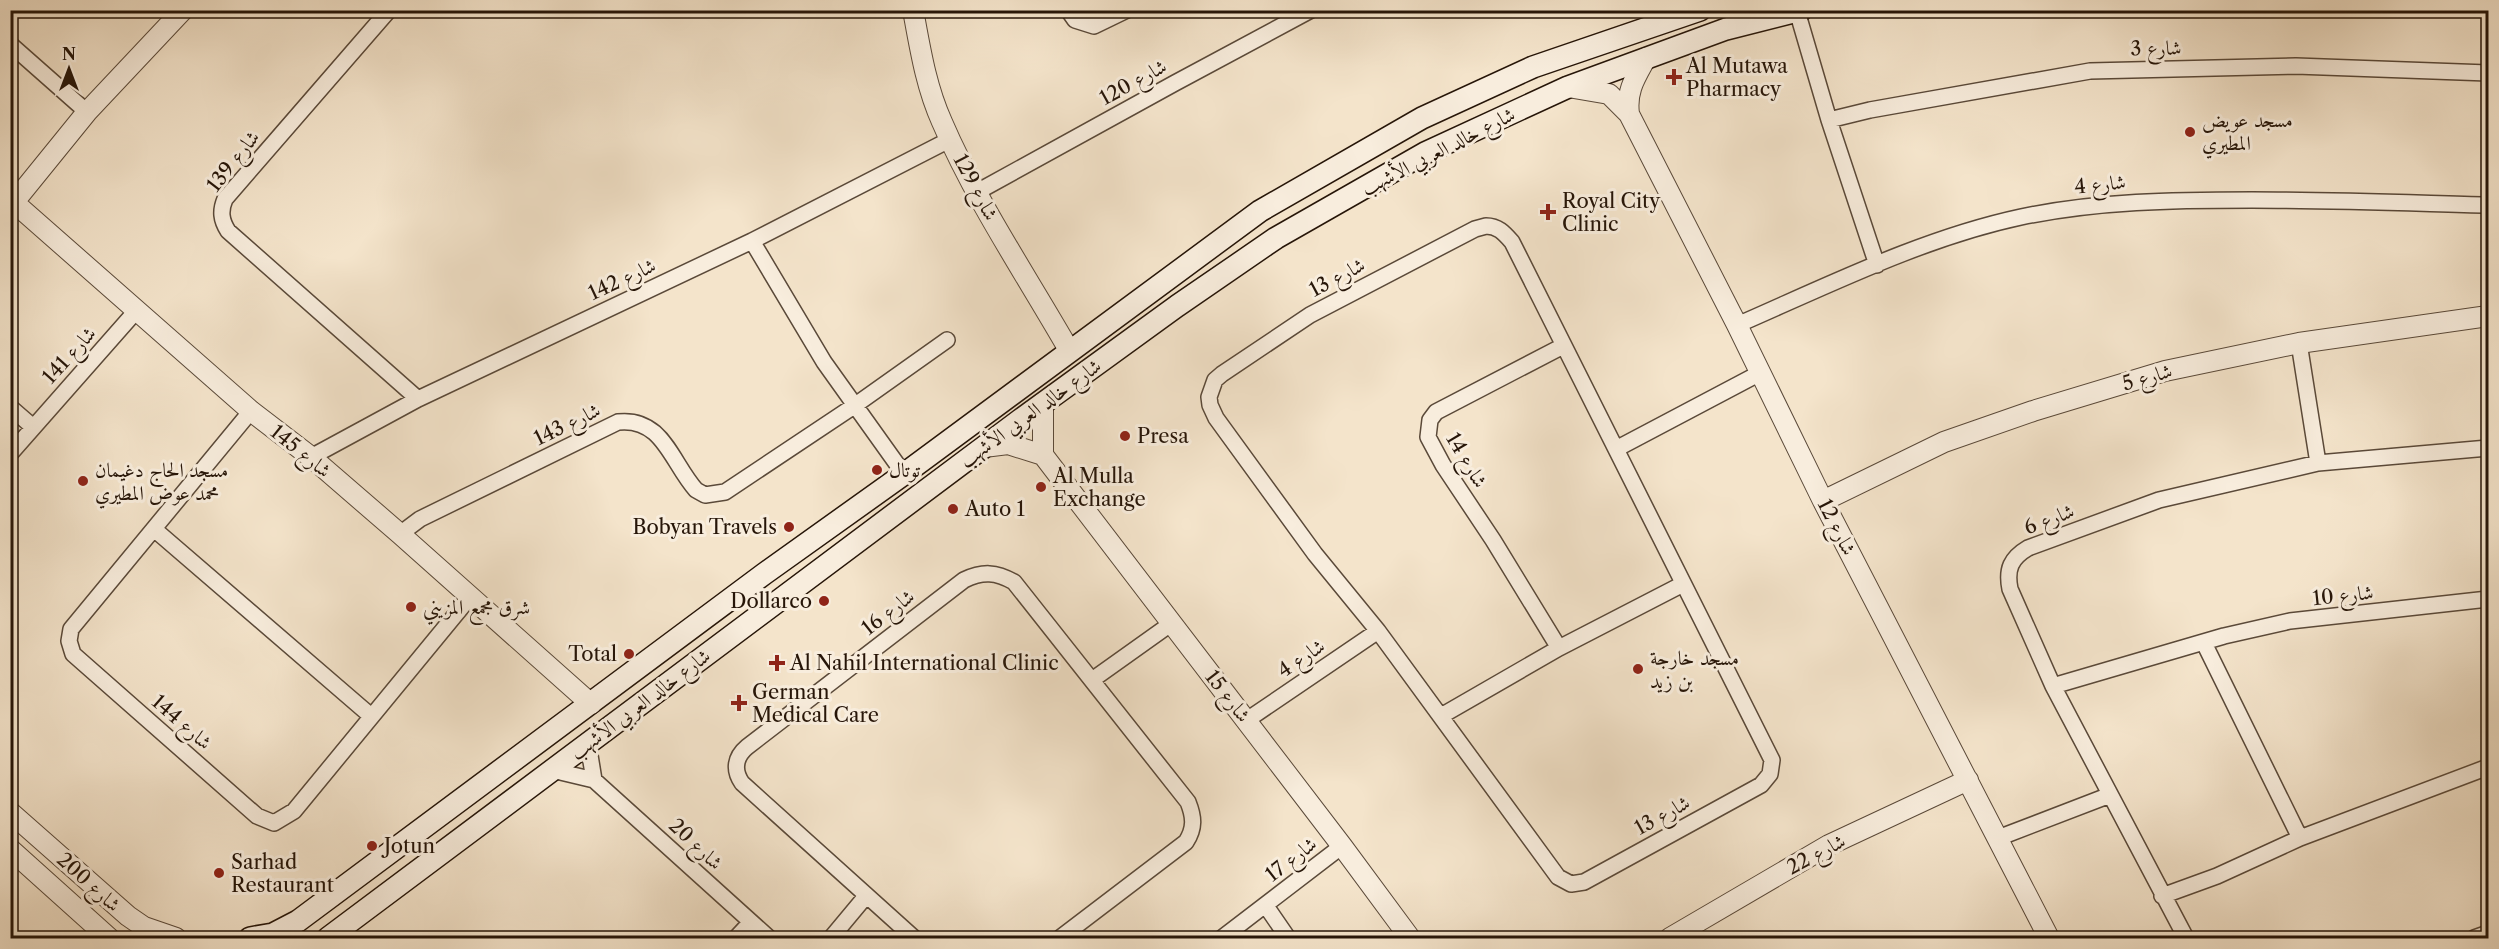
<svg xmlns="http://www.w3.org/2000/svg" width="2499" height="949" viewBox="0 0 2499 949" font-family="'Libre Caslon Text',Amiri,serif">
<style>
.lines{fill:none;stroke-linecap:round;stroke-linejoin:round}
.minor-casing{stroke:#5a4939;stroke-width:18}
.tertiary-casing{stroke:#5a4939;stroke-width:22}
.secondary-casing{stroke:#261508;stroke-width:24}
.minor{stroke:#f8eddd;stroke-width:15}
.tertiary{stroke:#f8eddd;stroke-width:20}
.secondary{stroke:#f8eddd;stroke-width:21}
.poi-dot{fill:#8f2418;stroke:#f8eddd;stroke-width:2}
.labels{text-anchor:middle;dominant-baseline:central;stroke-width:6;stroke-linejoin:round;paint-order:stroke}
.street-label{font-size:20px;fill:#261508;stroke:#f8eddd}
.poi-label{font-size:20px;fill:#261508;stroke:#f8eddd;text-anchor:start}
</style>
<rect width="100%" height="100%" fill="#f4e4cb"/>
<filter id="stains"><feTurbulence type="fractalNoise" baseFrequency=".00333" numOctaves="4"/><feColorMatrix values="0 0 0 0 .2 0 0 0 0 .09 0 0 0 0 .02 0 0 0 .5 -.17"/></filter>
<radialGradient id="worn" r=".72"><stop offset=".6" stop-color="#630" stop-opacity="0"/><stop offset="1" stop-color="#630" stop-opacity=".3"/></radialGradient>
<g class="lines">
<g class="minor-casing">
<path id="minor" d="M 389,10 L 225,199 C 220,211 221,220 228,231 L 418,399
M 1068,10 L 1075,20 L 1094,26 L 1127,10
M 1797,11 L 1829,120 L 1877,265
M 10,44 L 87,112
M 1829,120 L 1870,110 L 2090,71 L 2296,66 L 2488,73
M 977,192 L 1175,83 L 1311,10
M 1486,226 C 1498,226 1504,233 1512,242 L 1772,760 L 1770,774 L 1761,785 L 1584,882 L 1571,884 L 1558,877 L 1378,631 L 1315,554 L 1216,418 L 1210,405 L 1209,397 L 1215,380 L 1222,374 L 1310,315 L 1475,229 Z
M 752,241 L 824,362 L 904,474
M 1737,325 C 1829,285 1923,238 2021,217 C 2098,201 2174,200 2252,200 C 2331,200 2410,203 2488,205
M 2299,343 L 2318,463
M 10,407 L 33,427
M 251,411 L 71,629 L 69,641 L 73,654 L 257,816 L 274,823 L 294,811 L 470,597
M 1616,449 L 1760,373
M 10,454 L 136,311
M 311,457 L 418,399 L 752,241 L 951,139
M 154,529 L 371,716
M 400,534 L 420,519 L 618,422 C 663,417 671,462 696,490 L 705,495 L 725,492 L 854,406 L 947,340
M 2204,643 L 2300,838
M 1559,648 L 1493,540 L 1443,465 L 1428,437 L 1430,420 L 1436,412 L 1563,346
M 1092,680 L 1172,623
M 2053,686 L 2224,636 L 2290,621 L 2488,599
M 1441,716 L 1559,648 L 1683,584
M 1247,720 L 1378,631
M 588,743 L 594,780
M 552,770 L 594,780 L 769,938
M 1998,838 L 2110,795
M 2162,896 L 2217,876 L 2300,838 L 2488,767
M 1266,906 L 1288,938
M 736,938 L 750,923
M 831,938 L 866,896
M 914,938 L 742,783 C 733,770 735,757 747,747 L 964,580 C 983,571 996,572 1014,582 L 1188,802 C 1194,817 1195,828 1186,842 L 1060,938
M 1222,938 L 1342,846
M 2186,938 L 2053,686 L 2010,589 C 2006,569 2011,558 2028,548 L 2159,500 L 2318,463 L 2488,448
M 2474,938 L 2488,933"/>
</g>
<g class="tertiary-casing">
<path id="tertiary" d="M 913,10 C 920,48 926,87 942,122 C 976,201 1026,275 1069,350
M 1568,87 L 1609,94 L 1629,114 L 1737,325 L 1823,501 L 2049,938
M 1629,114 C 1626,91 1635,78 1646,58
M 10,199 L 251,411 L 311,457 L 400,534 L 591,704
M 14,202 L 87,112 L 183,10
M 1043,403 L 1043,455
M 984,447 L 1008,444 L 1043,455 L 1342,846 L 1410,938
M 1823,501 L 1944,442 L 2033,411 L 2165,371 L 2299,343 L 2488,316
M 10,812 L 128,916 L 144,927 L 176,938
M 10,849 L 109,938
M 1670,938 L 1829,845 L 1968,780"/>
</g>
<g class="secondary-casing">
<path id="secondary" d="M 250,938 L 273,934 L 298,921 L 764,574 L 904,474 L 1260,211 L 1422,118 L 1533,67 L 1700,10
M 328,938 L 1020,420 L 1177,306 L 1276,238 L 1425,153 L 1568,87 L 1726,29 L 1801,10"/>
</g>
<use href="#minor" class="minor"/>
<use href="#tertiary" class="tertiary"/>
<use href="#secondary" class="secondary"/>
</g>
<g class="poi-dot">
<path d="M1671 68h6v6h6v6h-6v6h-6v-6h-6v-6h6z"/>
<circle cx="2190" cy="132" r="6"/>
<path d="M1545 203h6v6h6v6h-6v6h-6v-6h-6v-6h6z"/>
<circle cx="1125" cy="436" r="6"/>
<circle cx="877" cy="470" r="6"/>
<circle cx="83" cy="481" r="6"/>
<circle cx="1041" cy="487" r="6"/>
<circle cx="953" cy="509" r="6"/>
<circle cx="789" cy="527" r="6"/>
<circle cx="824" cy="601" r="6"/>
<circle cx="411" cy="607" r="6"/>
<circle cx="629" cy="654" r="6"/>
<path d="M774 654h6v6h6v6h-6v6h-6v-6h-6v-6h6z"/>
<circle cx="1638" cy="669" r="6"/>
<path d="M736 694h6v6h6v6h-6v6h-6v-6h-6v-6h6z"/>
<circle cx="372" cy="846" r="6"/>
<circle cx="219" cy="873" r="6"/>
</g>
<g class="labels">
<g class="street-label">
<text transform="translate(2156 48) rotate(-1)">شارع 3</text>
<text transform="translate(1133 82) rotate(-29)">شارع 120</text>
<text transform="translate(1438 151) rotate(-27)">شارع خالد العربي الأشهب</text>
<text transform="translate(233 161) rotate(-52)">شارع 139</text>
<text transform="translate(2100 184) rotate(-6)">شارع 4</text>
<text transform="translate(976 187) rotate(62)">شارع 129</text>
<text transform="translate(1337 277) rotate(-28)">13 شارع</text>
<text transform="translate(622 279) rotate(-25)">شارع 142</text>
<text transform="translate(69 355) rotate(-48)">شارع 141</text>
<text transform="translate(2147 377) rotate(-16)">شارع 5</text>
<text transform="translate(1030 413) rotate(-36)">شارع خالد العربي الأشهب</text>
<text transform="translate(567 424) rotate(-26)">شارع 143</text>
<text transform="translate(301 451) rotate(39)">شارع 145</text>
<text transform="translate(1467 460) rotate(59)">14 شارع</text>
<text transform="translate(2049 519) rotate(-21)">شارع 6</text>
<text transform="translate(1837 527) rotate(63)">شارع 12</text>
<text transform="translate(2343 595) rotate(-6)">شارع 10</text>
<text transform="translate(888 612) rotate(-38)">شارع 16</text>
<text transform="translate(1301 658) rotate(-34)">4 شارع</text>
<text transform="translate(1228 696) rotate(52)">شارع 15</text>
<text transform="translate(640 704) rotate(-37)">شارع خالد العربي الأشهب</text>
<text transform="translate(182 722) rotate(41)">شارع 144</text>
<text transform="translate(1662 815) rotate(-29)">شارع 13</text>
<text transform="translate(696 844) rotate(43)">شارع 20</text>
<text transform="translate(1816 854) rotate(-28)">شارع 22</text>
<text transform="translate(1291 859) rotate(-38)">شارع 17</text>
<text transform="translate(89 882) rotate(42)">شارع 200</text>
</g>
<g class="poi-label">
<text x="1686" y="66">Al Mutawa<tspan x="1686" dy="23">Pharmacy</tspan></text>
<text x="2202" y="120">مسجد عويض<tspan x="2202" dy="23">المطيري</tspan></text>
<text x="1562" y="201">Royal City<tspan x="1562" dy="23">Clinic</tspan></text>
<text x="1137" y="436">Presa</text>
<text x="95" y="470">مسجد الحاج دغيمان<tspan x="95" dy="23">محمد عوض المطيري</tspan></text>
<text x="889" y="470">توتال</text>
<text x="1053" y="476">Al Mulla<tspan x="1053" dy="23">Exchange</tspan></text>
<text x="965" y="509">Auto 1</text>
<text x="777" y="527" text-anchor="end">Bobyan Travels</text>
<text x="812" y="601" text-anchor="end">Dollarco</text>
<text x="423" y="607">شرق مجمع المزيني</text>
<text x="617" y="654" text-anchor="end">Total</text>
<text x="1650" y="658">مسجد خارجة<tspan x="1650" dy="23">بن زيد</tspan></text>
<text x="790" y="663">Al Nahil International Clinic</text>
<text x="752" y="692">German<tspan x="752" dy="23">Medical Care</tspan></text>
<text x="384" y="846">Jotun</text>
<text x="231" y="862">Sarhad<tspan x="231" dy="23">Restaurant</tspan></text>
</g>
</g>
<rect width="2499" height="949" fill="none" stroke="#f4e4cb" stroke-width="36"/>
<rect x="12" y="12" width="2475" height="925" fill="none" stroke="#261508" stroke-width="3"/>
<rect x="18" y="18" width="2463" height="913" fill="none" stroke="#261508" stroke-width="1.5"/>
<g transform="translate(69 69)" stroke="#f8eddd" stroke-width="4.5" paint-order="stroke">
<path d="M0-4.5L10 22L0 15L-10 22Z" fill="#261508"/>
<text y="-9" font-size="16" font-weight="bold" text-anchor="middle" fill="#261508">N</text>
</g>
<rect width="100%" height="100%" filter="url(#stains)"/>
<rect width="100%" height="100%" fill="url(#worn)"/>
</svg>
